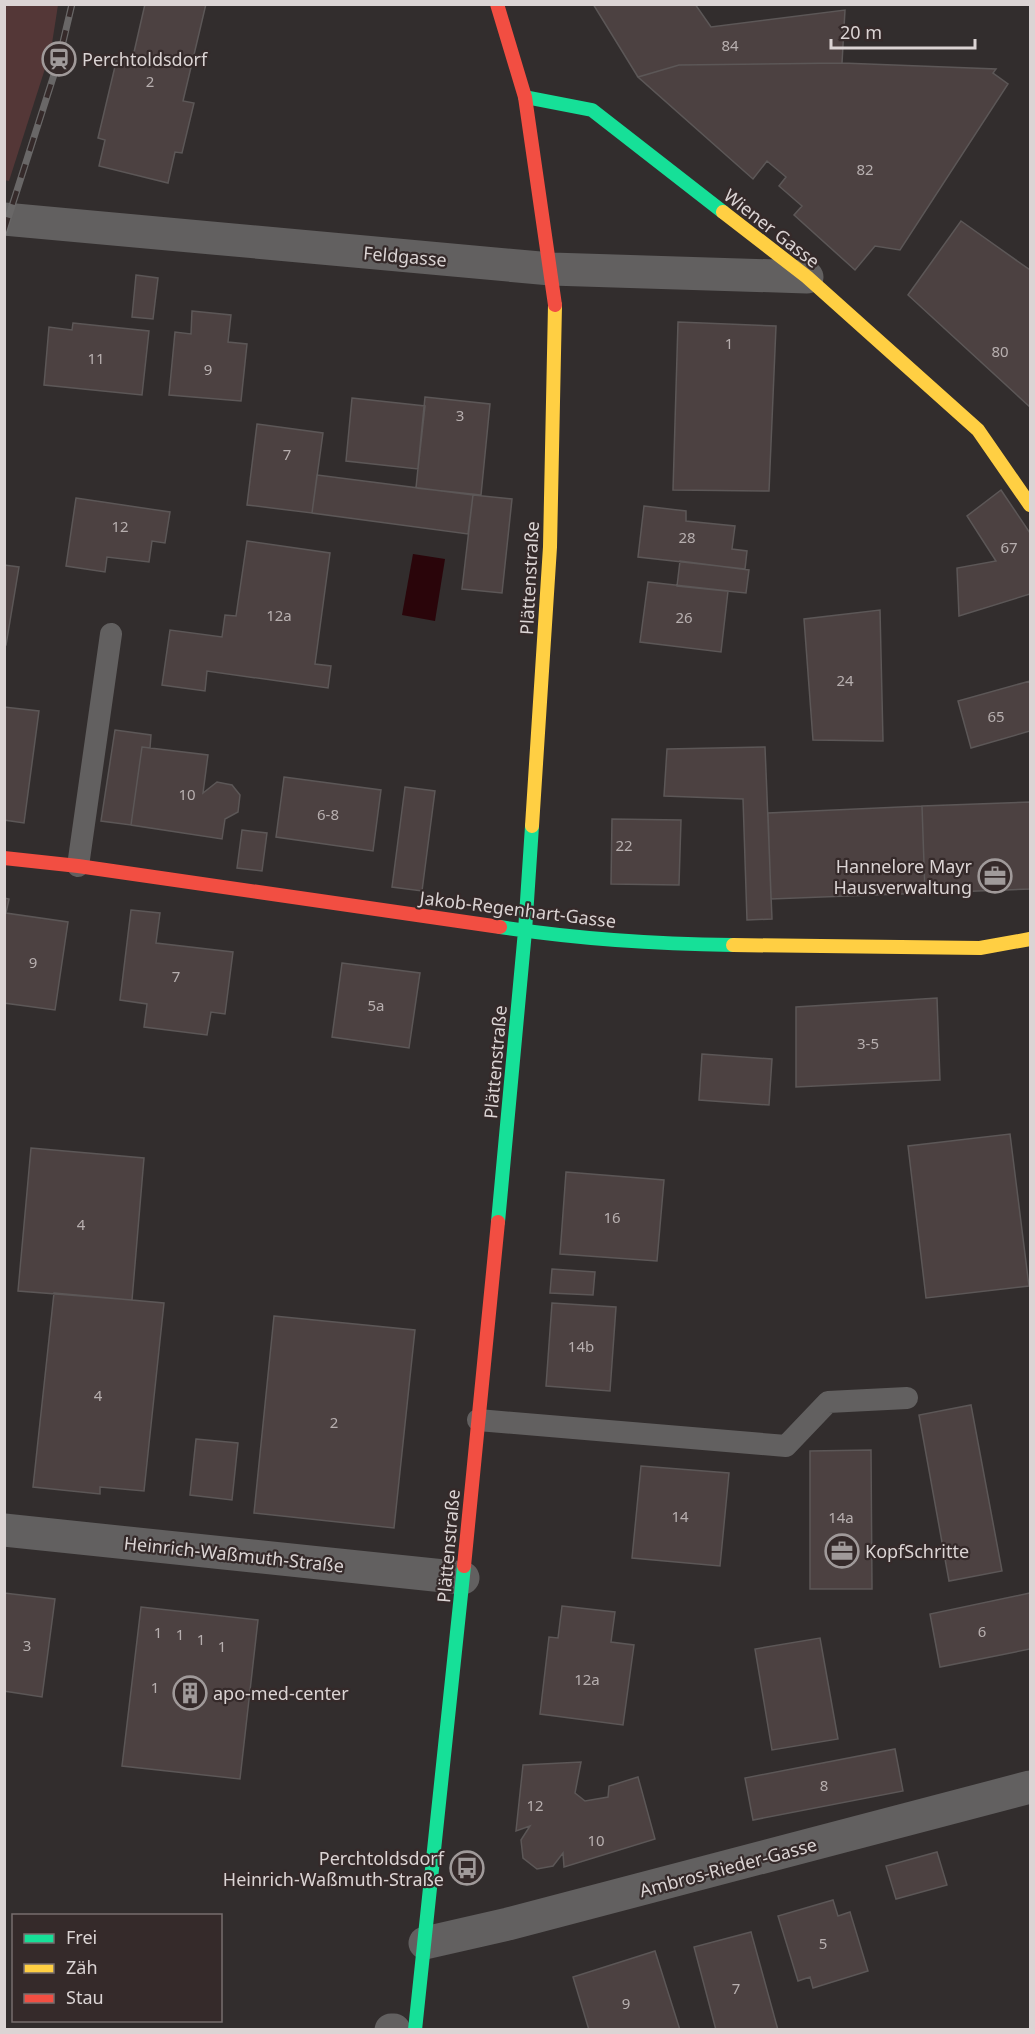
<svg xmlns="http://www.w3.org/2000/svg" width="1035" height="2034" viewBox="0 0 1035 2034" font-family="'Noto Sans',sans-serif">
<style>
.green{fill:#543737}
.water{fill:#2a050a}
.building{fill:#4c4141;stroke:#5c5757;stroke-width:1.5}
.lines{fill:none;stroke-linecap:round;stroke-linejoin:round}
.lane{stroke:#626060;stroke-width:22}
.street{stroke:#626060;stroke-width:33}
.fast{stroke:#16e098;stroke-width:14}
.slow{stroke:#ffcf43;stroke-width:14}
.jam{stroke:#f24e42;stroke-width:14}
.rail-casing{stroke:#696767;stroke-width:7}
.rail{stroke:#352a2a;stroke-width:4.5;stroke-dasharray:14;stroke-linecap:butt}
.labels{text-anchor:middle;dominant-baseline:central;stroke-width:4.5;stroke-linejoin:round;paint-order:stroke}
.number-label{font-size:15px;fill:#b7afaf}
.poi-label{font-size:18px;fill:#dbd4d4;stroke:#352a2a;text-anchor:start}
.street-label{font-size:18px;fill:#dbd4d4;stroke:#352a2a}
</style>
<rect width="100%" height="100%" fill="#322d2d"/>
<path class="green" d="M 5,4 L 58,5 L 51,50 L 9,181 L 4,180 Z"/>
<path class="water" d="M 413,554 L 445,559 L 435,621 L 402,615 Z"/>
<path class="building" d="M 145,4 L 206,4 L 183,101 L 194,103 L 182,153 L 175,152 L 168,183 L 99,166 L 105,140 L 98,138 L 117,58 L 132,61 Z
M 593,4 L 695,4 L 711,27 L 845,10 L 842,63 L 679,65 L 638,77 Z
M 842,63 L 996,69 L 993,73 L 1008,84 L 900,250 L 875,246 L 855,270 L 794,215 L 802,206 L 779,186 L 786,177 L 767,161 L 753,179 L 638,77 L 679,65 Z
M 961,221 L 1030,270 L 1030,407 L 908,295 Z
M 136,275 L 158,278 L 153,319 L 132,317 Z
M 192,311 L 231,315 L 228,342 L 247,344 L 241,401 L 169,395 L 175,332 L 191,334 Z
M 678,322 L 776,326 L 769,491 L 673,490 Z
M 73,323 L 149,331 L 142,395 L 44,385 L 49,327 L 72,330 Z
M 425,397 L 490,404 L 481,495 L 416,488 Z
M 352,398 L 425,406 L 418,469 L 346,461 Z
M 257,424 L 323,433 L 312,513 L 247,505 Z
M 317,475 L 473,495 L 468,534 L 312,513 Z
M 1001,490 L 1030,533 L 1030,594 L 959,616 L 957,568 L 996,561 L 967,516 Z
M 473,495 L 512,499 L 502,593 L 462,589 Z
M 76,498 L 170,512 L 165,543 L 152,541 L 149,562 L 107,557 L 105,572 L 66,566 Z
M 644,506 L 686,511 L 686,521 L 735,526 L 732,549 L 747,551 L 745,569 L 638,557 Z
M 247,541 L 330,553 L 315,664 L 331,666 L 328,688 L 207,671 L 205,691 L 162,685 L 170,630 L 222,637 L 225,615 L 236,616 Z
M 680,561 L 749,570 L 746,593 L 677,586 Z
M 4,565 L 19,567 L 6,645 L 4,645 Z
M 648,582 L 728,591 L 721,652 L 640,642 Z
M 880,610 L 883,741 L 813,740 L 804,619 Z
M 1030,681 L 1030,731 L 971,748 L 958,701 Z
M 4,707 L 39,711 L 24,823 L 4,820 Z
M 115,730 L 151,735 L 150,748 L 142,747 L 131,825 L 101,821 Z
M 142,747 L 208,755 L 203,793 L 217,782 L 232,785 L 240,795 L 238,812 L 225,819 L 222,839 L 131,825 Z
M 765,747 L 772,919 L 747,920 L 743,799 L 664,796 L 667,749 Z
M 284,777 L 381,790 L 373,851 L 276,837 Z
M 405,787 L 435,791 L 422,891 L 392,887 Z
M 1030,802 L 1030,889 L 925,893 L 922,806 Z
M 922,806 L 925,893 L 771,899 L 768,813 Z
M 612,819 L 681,820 L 679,885 L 611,884 Z
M 242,830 L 267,833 L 262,871 L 237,868 Z
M 4,898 L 9,899 L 6,913 L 68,922 L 55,1010 L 4,1003 Z
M 131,910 L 160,913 L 156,943 L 233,952 L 225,1014 L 211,1012 L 207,1035 L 144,1027 L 147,1004 L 120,1000 Z
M 342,963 L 420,973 L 409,1048 L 332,1037 Z
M 937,998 L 940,1080 L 796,1087 L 796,1007 Z
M 702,1054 L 772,1059 L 769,1105 L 699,1100 Z
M 1010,1134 L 1029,1286 L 926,1298 L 908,1146 Z
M 31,1148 L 144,1158 L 132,1300 L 18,1291 Z
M 566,1172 L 664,1180 L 657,1261 L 560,1254 Z
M 552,1269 L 595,1272 L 593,1295 L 550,1293 Z
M 54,1293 L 164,1303 L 144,1491 L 100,1487 L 100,1494 L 33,1487 Z
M 552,1303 L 616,1307 L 610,1391 L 546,1386 Z
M 274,1316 L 415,1330 L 394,1528 L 254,1513 Z
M 971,1405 L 1002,1571 L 949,1581 L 919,1415 Z
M 196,1439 L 238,1443 L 232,1500 L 190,1495 Z
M 871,1450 L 872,1589 L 810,1589 L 810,1451 Z
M 641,1466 L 729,1473 L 720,1566 L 632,1558 Z
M 4,1593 L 55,1599 L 42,1697 L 4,1691 Z
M 1030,1593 L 1030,1649 L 940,1667 L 930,1614 Z
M 562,1606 L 615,1612 L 611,1642 L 634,1645 L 623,1725 L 540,1714 L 549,1637 L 558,1638 Z
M 141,1607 L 258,1620 L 240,1779 L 122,1766 Z
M 820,1638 L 838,1739 L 772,1750 L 755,1649 Z
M 895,1749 L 903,1791 L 753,1820 L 745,1778 Z
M 581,1762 L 575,1793 L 585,1801 L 608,1797 L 609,1786 L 638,1777 L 655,1839 L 564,1867 L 563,1853 L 553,1866 L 537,1869 L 523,1858 L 521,1840 L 530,1826 L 516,1831 L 523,1765 Z
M 937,1852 L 947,1885 L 896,1899 L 886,1866 Z
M 833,1900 L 838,1916 L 850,1912 L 868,1971 L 813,1988 L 810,1977 L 798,1981 L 778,1916 Z
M 751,1932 L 778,2030 L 716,2030 L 694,1947 Z
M 655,1951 L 680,2030 L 589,2030 L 573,1977 Z"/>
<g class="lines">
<path class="lane" d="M 78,866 L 111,634
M 478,1420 L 786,1446 L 828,1402 L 907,1398"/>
<path class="street" d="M 4,219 L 551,269 L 807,277
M 4,1530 L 463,1578
M 425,1943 L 508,1924 L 1030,1787
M 391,2030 L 394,2030"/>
<path class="fast" d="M 525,97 L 592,110 L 723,212
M 500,927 C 577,939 655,944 733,945
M 498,1222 L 525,931 L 532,826
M 415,2030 L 464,1566"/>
<path class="slow" d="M 723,212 L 807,277 L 978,430 L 1030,505
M 532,826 L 550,547 L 555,305
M 733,945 L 980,948 L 1030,939"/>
<path class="jam" d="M 497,4 L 525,97 L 555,305
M 4,858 L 78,866 L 500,927
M 464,1566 L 498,1222"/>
<g class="rail-casing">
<path id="rail" d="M 4,231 L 59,59 L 72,4"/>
</g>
<use href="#rail" class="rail"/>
</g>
<defs>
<g id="station-ring" transform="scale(1.725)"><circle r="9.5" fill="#352a2a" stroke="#a09a9a" stroke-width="1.5"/><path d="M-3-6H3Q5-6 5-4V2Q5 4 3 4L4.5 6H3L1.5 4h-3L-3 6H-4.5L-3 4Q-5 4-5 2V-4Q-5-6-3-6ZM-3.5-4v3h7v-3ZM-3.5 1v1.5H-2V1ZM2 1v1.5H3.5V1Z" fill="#a09a9a"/></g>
<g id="office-ring" transform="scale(1.725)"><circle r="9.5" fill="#352a2a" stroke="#a09a9a" stroke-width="1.5"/><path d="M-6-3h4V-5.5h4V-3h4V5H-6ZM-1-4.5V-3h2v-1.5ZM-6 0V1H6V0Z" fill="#a09a9a"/></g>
<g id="building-ring" transform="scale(1.725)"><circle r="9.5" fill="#352a2a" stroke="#a09a9a" stroke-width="1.5"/><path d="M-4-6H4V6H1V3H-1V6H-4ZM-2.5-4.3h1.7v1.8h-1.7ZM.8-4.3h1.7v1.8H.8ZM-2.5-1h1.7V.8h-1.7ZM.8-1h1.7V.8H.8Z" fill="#a09a9a"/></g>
<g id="bus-ring" transform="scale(1.725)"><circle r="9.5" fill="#352a2a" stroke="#a09a9a" stroke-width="1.5"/><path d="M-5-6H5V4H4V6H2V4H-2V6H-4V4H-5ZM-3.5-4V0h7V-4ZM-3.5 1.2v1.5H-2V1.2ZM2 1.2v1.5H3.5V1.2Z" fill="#a09a9a"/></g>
</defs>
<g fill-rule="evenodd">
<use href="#station-ring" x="59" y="59"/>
<use href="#office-ring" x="995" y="876"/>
<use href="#office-ring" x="842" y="1551"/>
<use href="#building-ring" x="190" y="1693"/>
<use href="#bus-ring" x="467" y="1868"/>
</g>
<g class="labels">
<g class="number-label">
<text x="730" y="45">84</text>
<text x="150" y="81">2</text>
<text x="865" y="169">82</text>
<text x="729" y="343">1</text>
<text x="1000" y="351">80</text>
<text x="96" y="358">11</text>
<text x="208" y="369">9</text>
<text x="460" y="415">3</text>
<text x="287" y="454">7</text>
<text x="120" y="526">12</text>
<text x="687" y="537">28</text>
<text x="1009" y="547">67</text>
<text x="279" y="615">12a</text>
<text x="684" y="617">26</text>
<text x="845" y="680">24</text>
<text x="996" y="716">65</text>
<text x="187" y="794">10</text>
<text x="328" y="814">6-8</text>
<text x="624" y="845">22</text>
<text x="33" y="962">9</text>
<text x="176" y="976">7</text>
<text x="376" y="1005">5a</text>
<text x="868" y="1043">3-5</text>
<text x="612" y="1217">16</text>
<text x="81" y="1224">4</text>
<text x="581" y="1346">14b</text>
<text x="98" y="1395">4</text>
<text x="334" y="1422">2</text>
<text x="680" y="1516">14</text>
<text x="841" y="1517">14a</text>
<text x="982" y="1631">6</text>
<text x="158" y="1632">1</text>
<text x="180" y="1634">1</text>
<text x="201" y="1639">1</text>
<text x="27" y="1645">3</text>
<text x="222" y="1646">1</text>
<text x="587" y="1679">12a</text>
<text x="155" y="1687">1</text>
<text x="824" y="1785">8</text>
<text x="535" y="1805">12</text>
<text x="596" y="1840">10</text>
<text x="823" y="1943">5</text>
<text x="736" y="1988">7</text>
<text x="626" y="2003">9</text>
</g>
<g class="poi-label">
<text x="82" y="59">Perchtoldsdorf</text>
<text x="972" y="866" text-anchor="end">Hannelore Mayr<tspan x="972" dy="21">Hausverwaltung</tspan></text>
<text x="865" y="1551">KopfSchritte</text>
<text x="213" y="1693">apo-med-center</text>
<text x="444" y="1858" text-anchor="end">Perchtoldsdorf<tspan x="444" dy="21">Heinrich-Waßmuth-Straße</tspan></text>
</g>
<g class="street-label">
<text transform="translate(772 228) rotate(38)">Wiener Gasse</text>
<text transform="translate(405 256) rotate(5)">Feldgasse</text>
<text transform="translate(529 578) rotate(-87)">Plättenstraße</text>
<text transform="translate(518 909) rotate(7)">Jakob-Regenhart-Gasse</text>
<text transform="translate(495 1062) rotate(-85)">Plättenstraße</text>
<text transform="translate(448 1546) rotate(-85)">Plättenstraße</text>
<text transform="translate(234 1554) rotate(6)">Heinrich-Waßmuth-Straße</text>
<text transform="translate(728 1867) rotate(-15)">Ambros-Rieder-Gasse</text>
</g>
</g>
<rect width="1035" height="2034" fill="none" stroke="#dbd4d4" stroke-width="12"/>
<rect x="12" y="1914" width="210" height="108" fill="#352a2a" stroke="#776e6e" stroke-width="1.5"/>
<rect x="24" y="1934" width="30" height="9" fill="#16e098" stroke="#776e6e" stroke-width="1.5"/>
<text x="66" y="1944" font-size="18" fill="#dbd4d4">Frei</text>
<rect x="24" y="1964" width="30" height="9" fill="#ffcf43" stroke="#776e6e" stroke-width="1.5"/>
<text x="66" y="1974" font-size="18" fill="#dbd4d4">Zäh</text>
<rect x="24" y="1994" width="30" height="9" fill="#f24e42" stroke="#776e6e" stroke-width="1.5"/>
<text x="66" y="2004" font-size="18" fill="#dbd4d4">Stau</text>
<path d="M831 39v9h144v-9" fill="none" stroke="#dbd4d4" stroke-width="3"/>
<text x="840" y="39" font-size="18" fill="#dbd4d4" stroke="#352a2a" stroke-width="4.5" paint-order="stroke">20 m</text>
</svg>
